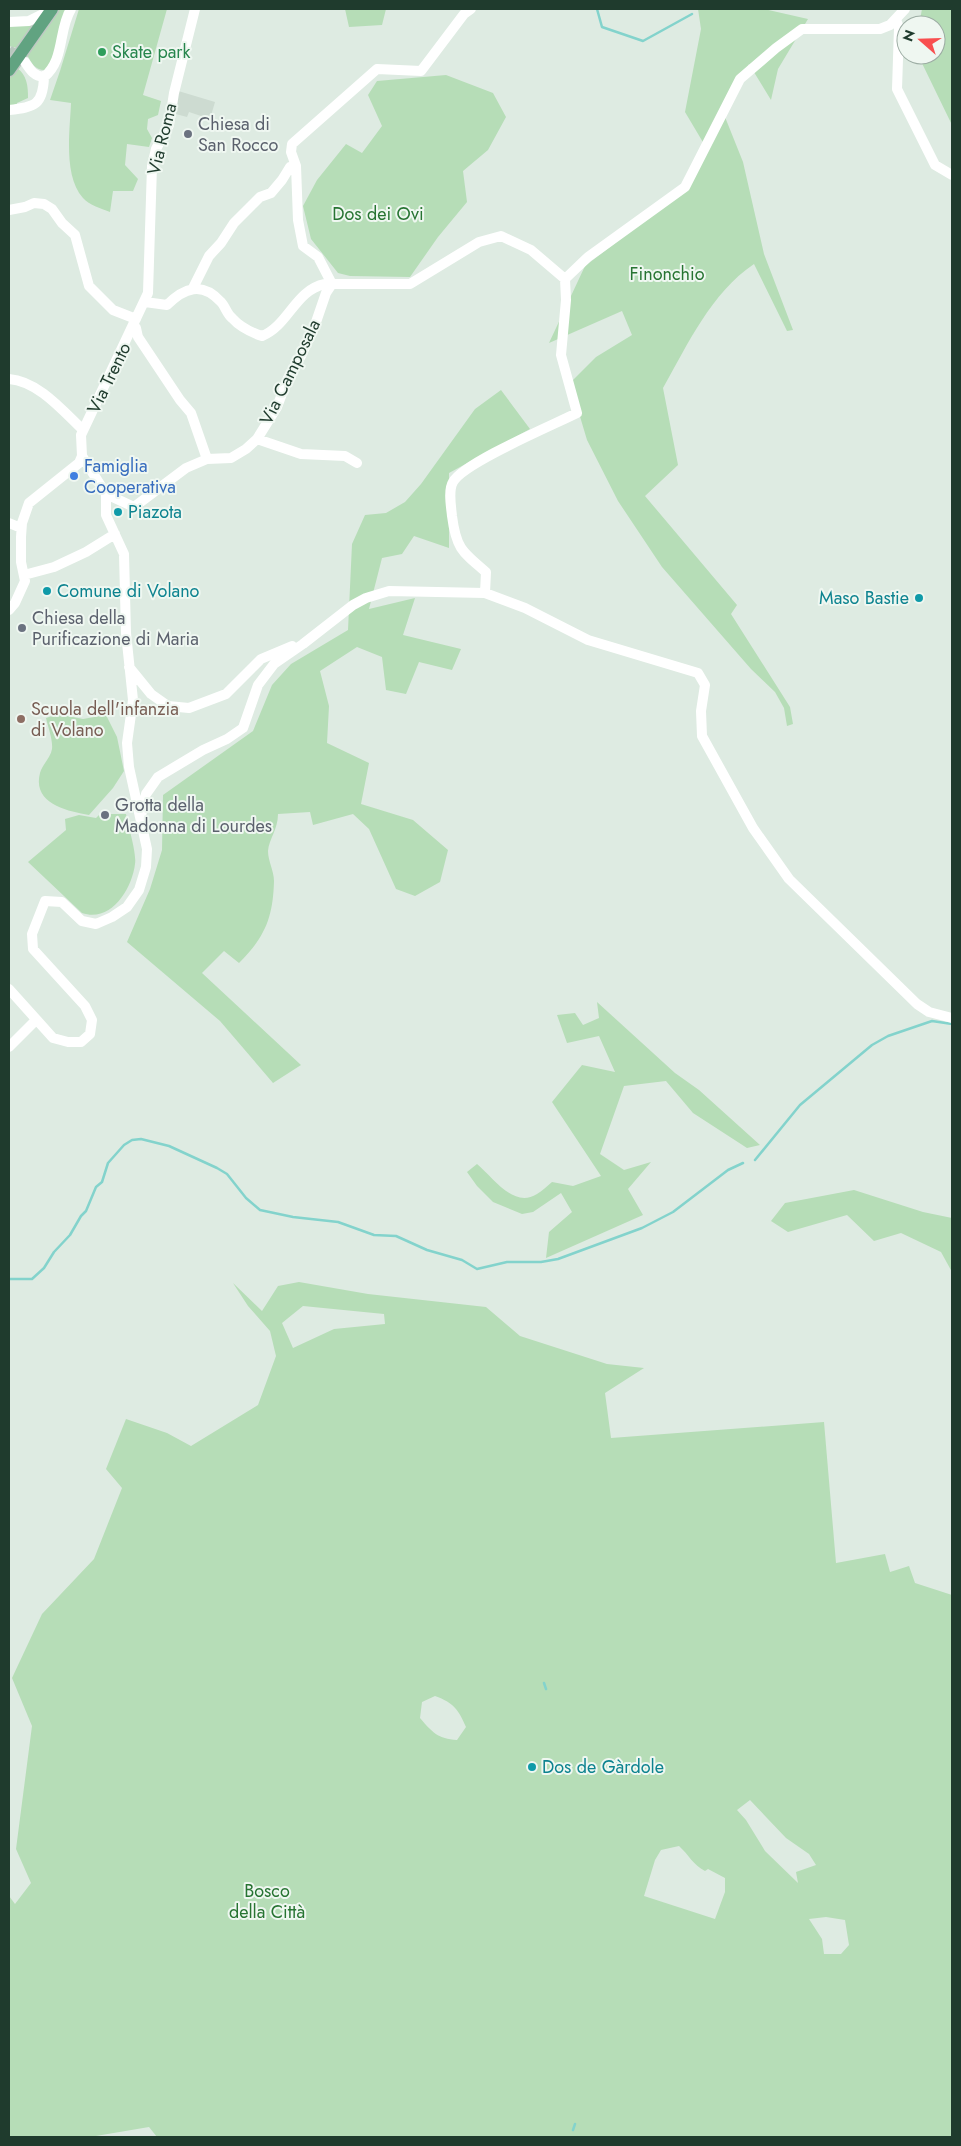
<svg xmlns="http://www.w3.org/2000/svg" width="961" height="2146" viewBox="0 0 961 2146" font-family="Jost,sans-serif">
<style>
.built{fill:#cddbd1}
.green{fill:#b6ddb7;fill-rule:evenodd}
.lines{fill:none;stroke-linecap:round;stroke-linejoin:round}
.stream{stroke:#83d3cc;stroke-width:2.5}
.minor-tunnel{stroke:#b8c8be;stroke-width:10;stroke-dasharray:10 5;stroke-linecap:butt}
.major-casing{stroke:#c0c8c4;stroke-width:15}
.minor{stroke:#fff;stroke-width:10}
.major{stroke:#61a381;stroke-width:12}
.leisure-dot{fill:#2e9e5b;stroke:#eff7f1;stroke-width:2}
.worship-dot{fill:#6b7280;stroke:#eff7f1;stroke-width:2}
.shop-dot{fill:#3f7fe0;stroke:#eff7f1;stroke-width:2}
.culture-dot{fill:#0f9aa8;stroke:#eff7f1;stroke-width:2}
.education-dot{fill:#8d6e63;stroke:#eff7f1;stroke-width:2}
.labels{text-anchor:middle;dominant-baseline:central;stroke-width:4;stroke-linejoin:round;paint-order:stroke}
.leisure-label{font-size:18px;fill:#27864d;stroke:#eff7f1;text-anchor:start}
.worship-label{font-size:18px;fill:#5b616d;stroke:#eff7f1;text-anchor:start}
.street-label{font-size:18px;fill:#1f3b2d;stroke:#eff7f1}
.park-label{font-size:18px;fill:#277432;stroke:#eff7f1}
.shop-label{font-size:18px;fill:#366cbe;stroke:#eff7f1;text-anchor:start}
.culture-label{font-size:18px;fill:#0d838f;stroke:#eff7f1;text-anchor:start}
.education-label{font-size:18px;fill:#785e54;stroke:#eff7f1;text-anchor:start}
</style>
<rect width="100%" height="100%" fill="#deebe2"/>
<path class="built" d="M 175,90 L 215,102 L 210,119 L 189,112 L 187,117 L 168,112 Z"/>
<path class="green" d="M 60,9 L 68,9 L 56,54 L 45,70 C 34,70 32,63 27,55 Z
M 79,9 L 167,9 L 143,95 L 161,101 L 158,115 L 148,119 L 147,129 L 152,138 L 149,147 L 127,144 L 125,165 L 138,179 L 133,191 L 113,191 L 110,212 C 102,209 89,205 83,198 C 63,176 70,130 71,103 L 50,100 L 60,71 Z
M 345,9 L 386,9 L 382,25 L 349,27 Z
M 698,9 L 764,9 L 808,19 L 778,69 L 771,100 L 749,64 L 723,112 L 743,162 L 764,254 L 793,330 L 787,331 L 754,264 C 711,293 688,344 663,388 L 678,465 L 645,496 L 737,605 L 731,614 L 790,707 L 793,724 L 787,726 L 784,708 L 775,692 L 751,669 L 662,567 L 618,501 L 587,440 L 570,383 L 596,357 L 632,335 L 622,311 L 549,343 L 585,266 L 690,186 L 707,149 L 685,112 L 701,29 Z
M 922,9 L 952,9 L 952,125 L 918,55 L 936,55 L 936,25 L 919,25 Z
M 36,22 L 17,48 L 9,46 L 9,25 Z
M 17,68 C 27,75 28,86 28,98 L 17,103 L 17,106 L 9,106 L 9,79 Z
M 446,75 L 493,93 L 506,117 L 488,150 L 463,171 L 467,202 L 438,237 L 410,277 L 350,276 L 338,273 L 311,239 L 303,206 L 317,180 L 346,144 L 362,153 L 382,126 L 368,95 L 377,81 Z
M 501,390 L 530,429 L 449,473 L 449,548 L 414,536 L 402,554 L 382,558 L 369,609 L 415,598 L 403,635 L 461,649 L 452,670 L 419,662 L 406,694 L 386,690 L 382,657 L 357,647 L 320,671 L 329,706 L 327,743 L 369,763 L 361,804 L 413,820 L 448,850 L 440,882 L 415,896 L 396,889 L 369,829 L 353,814 L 313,825 L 310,812 L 278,814 C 278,829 269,839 268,851 C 268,861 274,871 274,881 C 273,918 265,937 239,963 L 224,951 L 202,973 L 301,1065 L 273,1083 L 220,1021 L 127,942 L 150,889 L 162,850 L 163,795 L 253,731 L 272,685 L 291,664 L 348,630 L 352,544 L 365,515 L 386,513 L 405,502 L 421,484 L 475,409 Z
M 58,714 L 83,719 L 106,715 L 117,737 L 124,771 L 113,788 L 89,815 C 67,811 32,804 40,773 C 42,765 51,757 52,749 C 53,740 48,727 46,718 Z
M 100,814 L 126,814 C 128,825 137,854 135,864 C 132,889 111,923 82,913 L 28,862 L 66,830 L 65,819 L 79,815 L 96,818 Z
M 597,1002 L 675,1073 L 699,1090 L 760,1145 L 747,1148 L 693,1113 L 666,1081 L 624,1086 L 600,1154 L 624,1170 L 651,1162 L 628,1189 L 643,1215 L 546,1258 L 549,1232 L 572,1212 L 561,1193 L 533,1212 L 522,1214 L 493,1202 L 477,1186 L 467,1172 L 477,1164 C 493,1177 513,1209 537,1194 C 542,1191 547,1186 552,1182 L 573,1186 L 601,1176 L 552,1102 L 582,1065 L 615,1072 L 599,1036 L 567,1043 L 557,1015 L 575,1013 L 583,1025 L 599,1018 Z
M 854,1190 L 923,1212 L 952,1218 L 952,1272 L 941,1252 L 901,1233 L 874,1241 L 847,1215 L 788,1232 L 771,1221 L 785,1203 Z
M 299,1282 L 368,1294 L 486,1307 L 520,1336 L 607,1364 L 644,1368 L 605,1393 L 611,1438 L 824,1422 L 836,1563 L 885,1554 L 890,1572 L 909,1566 L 915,1583 L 952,1595 L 952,2137 L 157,2137 L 149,2127 L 90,2137 L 9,2137 L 9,1896 L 15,1904 L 31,1883 L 16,1849 L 32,1726 L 12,1678 L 42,1614 L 94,1559 L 122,1488 L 106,1469 L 126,1419 L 167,1433 L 191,1446 L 258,1405 L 276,1356 L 270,1331 L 248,1306 L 233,1283 L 262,1311 L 278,1286 ZM 303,1306 L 384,1314 L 385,1324 L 334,1329 L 293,1348 L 282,1323 ZM 435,1696 C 454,1703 458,1709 466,1727 L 457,1740 C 438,1739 432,1732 420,1718 L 422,1702 ZM 750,1800 L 786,1838 L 809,1854 L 816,1865 L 796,1872 L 798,1883 L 765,1851 L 746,1820 L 737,1810 ZM 679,1846 C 689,1855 693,1865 705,1871 L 708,1869 L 725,1878 L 725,1892 L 715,1919 L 644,1896 L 655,1860 L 661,1850 ZM 826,1917 L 845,1920 L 849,1945 L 841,1954 L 824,1954 L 822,1939 L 809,1919 Z"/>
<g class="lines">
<path class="stream" d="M 597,9 L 602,27 L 643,41 L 692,14
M 755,1160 L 800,1105 L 872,1045 L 888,1036 L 932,1021 L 952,1024
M 9,1279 L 32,1279 L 44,1268 L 54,1252 L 70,1235 L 81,1216 L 86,1211 L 96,1187 L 102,1182 L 108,1163 L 124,1145 L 132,1140 L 141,1139 L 169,1146 L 217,1168 L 227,1174 L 246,1198 L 260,1210 L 293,1217 L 338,1222 L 374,1235 L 396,1236 L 427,1250 L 462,1260 L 477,1269 L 507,1262 L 541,1262 L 558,1259 L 642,1228 L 673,1212 L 728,1170 L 743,1163
M 544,1683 L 546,1689
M 573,2130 L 575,2124"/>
<path class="minor-tunnel" d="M 9,50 L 24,61"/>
<g class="major-casing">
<path id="major" d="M 9,70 L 52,9"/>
</g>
<path class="minor" d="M 896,19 L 899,28 L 897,89 L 935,165 L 952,175
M 9,22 L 29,21 L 51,10
M 25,62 C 31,71 34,76 44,77 C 65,60 58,30 71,9
M 9,110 C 35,107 43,105 44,77
M 296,166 L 291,152 L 292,144 L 377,69 L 421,71 L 464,14 L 471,9
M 9,210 L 25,207 L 34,203 L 44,204 L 52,209 L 62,223 L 75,235 L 89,286 L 113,310 L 136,319
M 145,302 L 167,305 C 184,288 202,281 221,302 C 225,306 227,314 232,318 C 240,327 250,332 262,336 C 289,325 295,290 325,284 L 410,284 L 479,242 L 501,236 L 531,250 L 565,279 L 588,257 L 685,187 L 740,79 L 776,48 L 802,29 L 880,29 L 890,25 L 905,9
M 133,326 L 136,328 L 138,337 L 180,400 L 191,413 L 207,459
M 9,379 C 38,381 63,411 83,430
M 257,439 L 301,454 L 345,456 L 357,463
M 106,494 L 134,507 L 186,468 L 207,459 L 231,458 L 246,449 L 257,439 L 277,407 L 288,378 L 301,356 L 315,325 L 326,293 L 332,284 L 318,257 L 303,246 L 298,220 L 296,166 L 290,167 L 282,180 L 271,193 L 260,197 L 234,223 L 221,243 L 209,256 L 193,288
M 9,523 L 21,528
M 24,575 L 54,567 L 86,552 L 115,534
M 485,593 L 486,572 C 462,552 456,548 452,516 C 451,506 448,490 453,482 C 463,463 553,425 577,413 L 561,355 L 566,300 L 565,279
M 9,610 L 15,603 L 25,581 L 21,562 L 21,537 L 22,523 L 29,503 L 79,463 L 82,456
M 129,667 L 151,694 L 168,706 L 189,708 L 226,694 L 261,659 L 292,646
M 141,816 L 146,794 L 158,777 L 203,750 L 227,739 L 243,728 L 258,685 L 274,664 L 303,644 L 353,605 L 366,598 L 389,591 L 485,593 L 525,608 L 588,640 L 698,673 L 705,685 L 701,711 L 702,736 L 753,828 L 789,879 L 917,1004 L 929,1012 L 952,1018
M 9,989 L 53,1038 L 68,1042 L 81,1042 L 90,1034 L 92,1020 L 85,1006 L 33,949 L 32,934 L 45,901 L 62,902 L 82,921 L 96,924 L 112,917 L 127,907 L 139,890 L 146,867 L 147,849 L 129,767 L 127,743 L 133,700 L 126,633 L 124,554 L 106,515 L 106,494 L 82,456 L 81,435 L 148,293 L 152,166 L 156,149 L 169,125 L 174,93 L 195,9
M 9,1047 L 36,1020"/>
<use href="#major" class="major"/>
</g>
<circle class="leisure-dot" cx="102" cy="52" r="5"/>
<g class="worship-dot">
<circle cx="188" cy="134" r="5"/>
<circle cx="22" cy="628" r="5"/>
<circle cx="105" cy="815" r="5"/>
</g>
<circle class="shop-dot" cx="74" cy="476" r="5"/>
<g class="culture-dot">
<circle cx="118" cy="512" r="5"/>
<circle cx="47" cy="591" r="5"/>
<circle cx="919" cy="598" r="5"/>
<circle cx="532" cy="1767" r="5"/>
</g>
<circle class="education-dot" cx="21" cy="719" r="5"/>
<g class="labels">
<g class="leisure-label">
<text x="112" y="52">Skate park</text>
</g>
<g class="worship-label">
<text x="198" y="124">Chiesa di<tspan x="198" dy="21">San Rocco</tspan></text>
<text x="32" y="618">Chiesa della<tspan x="32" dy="21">Purificazione di Maria</tspan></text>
<text x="115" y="805">Grotta della<tspan x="115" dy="21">Madonna di Lourdes</tspan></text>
</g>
<g class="street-label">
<text transform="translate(162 139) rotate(-76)">Via Roma</text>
<text transform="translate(290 372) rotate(-64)">Via Camposala</text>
<text transform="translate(109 378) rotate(-64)">Via Trento</text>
</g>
<g class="park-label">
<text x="378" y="214">Dos dei Ovi</text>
<text x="667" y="274">Finonchio</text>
<text x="267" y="1891">Bosco<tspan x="267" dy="21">della Città</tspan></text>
</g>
<g class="shop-label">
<text x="84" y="466">Famiglia<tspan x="84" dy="21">Cooperativa</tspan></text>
</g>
<g class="culture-label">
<text x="128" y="512">Piazota</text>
<text x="57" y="591">Comune di Volano</text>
<text x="909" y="598" text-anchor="end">Maso Bastie</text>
<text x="542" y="1767">Dos de Gàrdole</text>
</g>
<g class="education-label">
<text x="31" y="709">Scuola dell'infanzia<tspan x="31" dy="21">di Volano</tspan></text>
</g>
</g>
<rect width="961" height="2146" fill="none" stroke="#1f3b2d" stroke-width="20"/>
<g transform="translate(921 40) rotate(290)"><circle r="24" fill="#eff7f1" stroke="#9caca3"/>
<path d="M0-4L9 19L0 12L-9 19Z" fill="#f84f4f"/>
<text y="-8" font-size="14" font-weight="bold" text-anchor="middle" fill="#1f3b2d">N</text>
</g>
</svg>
